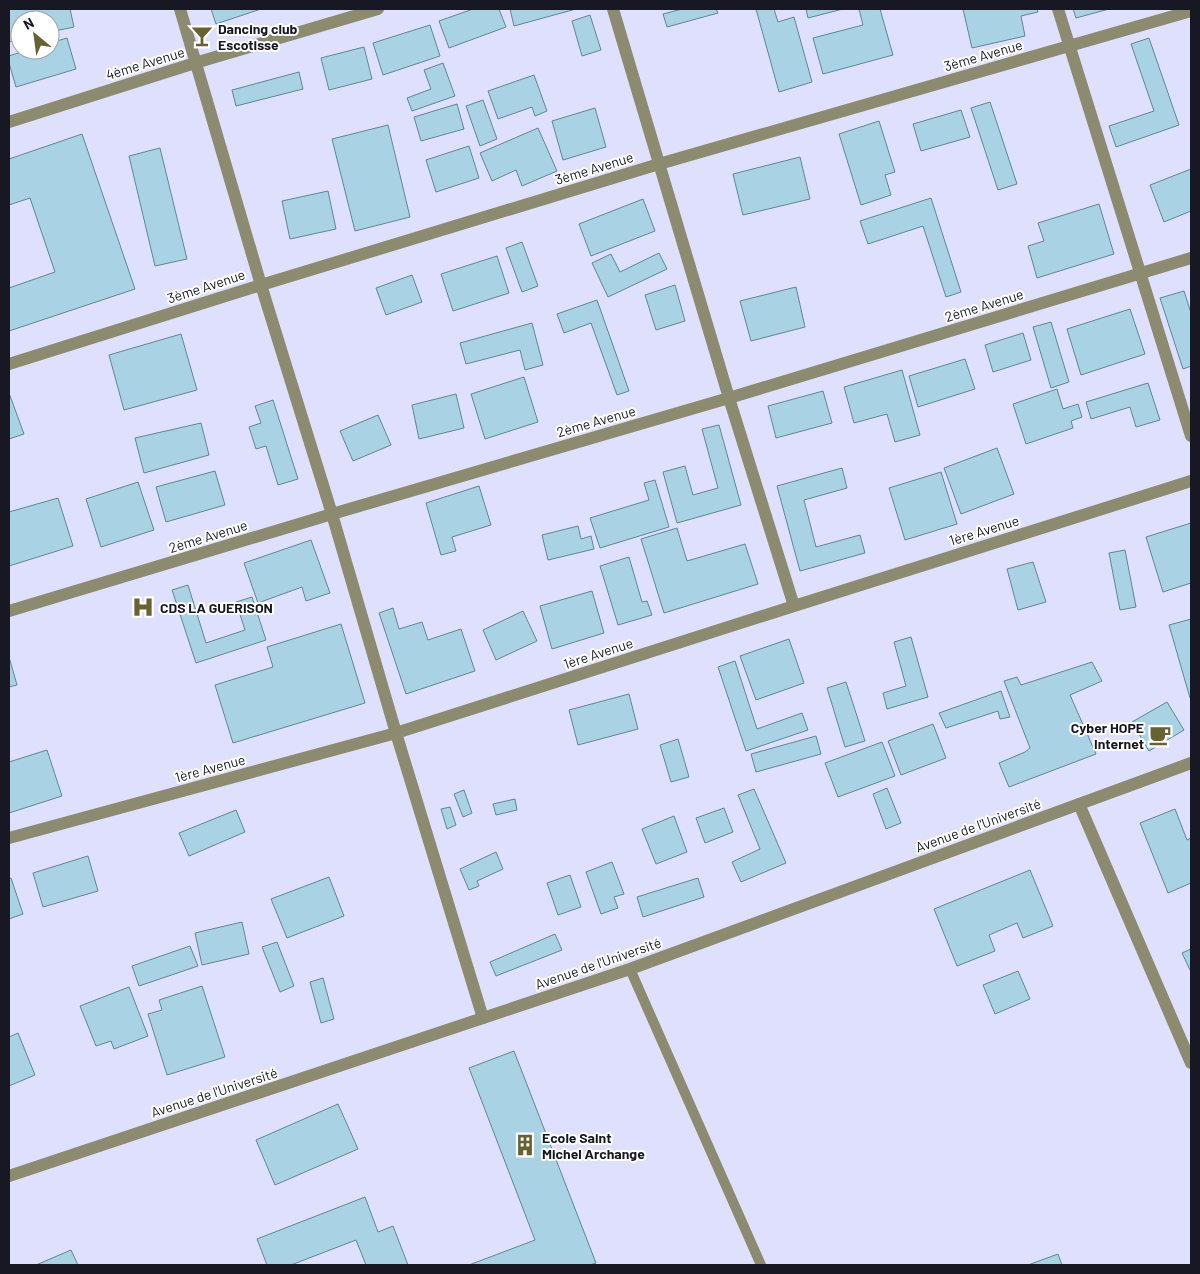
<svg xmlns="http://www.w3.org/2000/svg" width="1200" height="1274" viewBox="0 0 1200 1274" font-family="Barlow,sans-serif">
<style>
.building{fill:#a9d3e4;stroke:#5e8695}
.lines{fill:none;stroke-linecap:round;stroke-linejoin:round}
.service{stroke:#8c8a6f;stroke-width:10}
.minor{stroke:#8c8a6f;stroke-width:12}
.tertiary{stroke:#8c8a6f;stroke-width:12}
.labels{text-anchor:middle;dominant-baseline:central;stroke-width:4;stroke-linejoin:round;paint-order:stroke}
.poi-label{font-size:14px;font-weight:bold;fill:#181825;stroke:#fff;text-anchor:start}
.street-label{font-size:14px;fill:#181825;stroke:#fff}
</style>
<rect width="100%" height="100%" fill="#dfe0fe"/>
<path class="building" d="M 9,9 L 70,9 L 74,27 L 50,32 L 50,20 L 20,20 L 20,39 L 9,42 Z
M 211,9 L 261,9 L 216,24 Z
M 473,9 L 499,9 L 506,27 L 449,48 L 439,21 Z
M 510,9 L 576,9 L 514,26 Z
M 682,9 L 716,9 L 718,13 L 667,27 L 663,14 Z
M 756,9 L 774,9 L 778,22 L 794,17 L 812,82 L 779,92 Z
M 806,9 L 843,9 L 808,18 Z
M 859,9 L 880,9 L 893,55 L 823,74 L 813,38 L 863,25 Z
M 963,9 L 1037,9 L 1038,12 L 1021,16 L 1025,36 L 972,48 Z
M 1073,9 L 1109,9 L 1076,18 Z
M 590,15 L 601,50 L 582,56 L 572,21 Z
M 430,25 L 440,56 L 383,75 L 373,43 Z
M 67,38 L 76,69 L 16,87 L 9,63 L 9,56 L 27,50 L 50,50 L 50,43 Z
M 1149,38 L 1179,125 L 1116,147 L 1109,126 L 1154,111 L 1131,44 Z
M 364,47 L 372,79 L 329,90 L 321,58 Z
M 443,63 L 455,96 L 412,111 L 407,98 L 431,89 L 424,70 Z
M 299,72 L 303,89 L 236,106 L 232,90 Z
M 534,75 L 547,111 L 535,116 L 532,107 L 498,119 L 488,91 Z
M 483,100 L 497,139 L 480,146 L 466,106 Z
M 990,102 L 1017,184 L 998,190 L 971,108 Z
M 457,104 L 464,129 L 421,141 L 414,117 Z
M 595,108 L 606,147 L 563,160 L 552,121 Z
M 961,110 L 970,137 L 921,151 L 913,124 Z
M 879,121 L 895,172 L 885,175 L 891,195 L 861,205 L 839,134 Z
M 388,125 L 410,217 L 355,231 L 332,139 Z
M 538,128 L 557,171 L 522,186 L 516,170 L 492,181 L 480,153 Z
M 82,134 L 135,289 L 9,331 L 9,288 L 55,272 L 30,198 L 9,205 L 9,159 Z
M 469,146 L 479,178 L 436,192 L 426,160 Z
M 160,148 L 187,259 L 155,266 L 129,156 Z
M 800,157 L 810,199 L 743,215 L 733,174 Z
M 1191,169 L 1191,211 L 1164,222 L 1150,185 Z
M 328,191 L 336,229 L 290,239 L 282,201 Z
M 931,198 L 961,292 L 946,297 L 923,226 L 868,244 L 860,221 Z
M 643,199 L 655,231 L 591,256 L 579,224 Z
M 1099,204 L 1114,254 L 1037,278 L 1028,246 L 1044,241 L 1038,223 Z
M 522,242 L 538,286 L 522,292 L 506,248 Z
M 659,253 L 667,269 L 608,297 L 592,263 L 611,254 L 620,272 Z
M 497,256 L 509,293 L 453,311 L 441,274 Z
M 412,275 L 422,302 L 386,315 L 376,288 Z
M 675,285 L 685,321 L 656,330 L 645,295 Z
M 796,287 L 805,327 L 751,341 L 740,301 Z
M 1184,291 L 1191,313 L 1191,366 L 1183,369 L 1160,298 Z
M 597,300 L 629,391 L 617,395 L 591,323 L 564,333 L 557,314 Z
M 1130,309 L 1145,354 L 1081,375 L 1067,329 Z
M 1051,322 L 1069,382 L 1051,388 L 1033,327 Z
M 532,323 L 543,365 L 525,370 L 520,350 L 466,364 L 460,343 Z
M 1023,333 L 1031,360 L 993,372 L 985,345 Z
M 181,334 L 197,390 L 124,410 L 109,355 Z
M 965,359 L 975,389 L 918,407 L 909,376 Z
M 902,370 L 920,435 L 895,442 L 887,414 L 854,423 L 844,387 Z
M 524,377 L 538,422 L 485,439 L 471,394 Z
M 1148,383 L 1160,420 L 1136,427 L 1130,407 L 1091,419 L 1086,402 Z
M 1057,389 L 1063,409 L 1078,404 L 1082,417 L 1071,421 L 1073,428 L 1026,444 L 1013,404 Z
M 823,391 L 832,423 L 776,438 L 768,406 Z
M 9,393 L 24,434 L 9,439 Z
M 456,394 L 464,428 L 419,439 L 412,405 Z
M 273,400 L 298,479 L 278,485 L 266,446 L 256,449 L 249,427 L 261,423 L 255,406 Z
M 378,415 L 391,445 L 353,461 L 340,431 Z
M 201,423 L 209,455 L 144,473 L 135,438 Z
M 719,425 L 741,505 L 677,523 L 663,472 L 685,466 L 693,495 L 718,488 L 702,429 Z
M 997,448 L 1014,494 L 961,514 L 944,468 Z
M 842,468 L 847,488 L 804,500 L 816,547 L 860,535 L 865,553 L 800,571 L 777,486 Z
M 215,471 L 225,505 L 166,522 L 156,487 Z
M 941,472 L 957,524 L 905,540 L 889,488 Z
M 655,480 L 669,527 L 600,548 L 590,518 L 649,500 L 644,483 Z
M 138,482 L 154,530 L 101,547 L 86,499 Z
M 479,486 L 491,525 L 452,537 L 456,551 L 441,555 L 426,503 Z
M 58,498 L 73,546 L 9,566 L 9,512 Z
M 1191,523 L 1191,583 L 1163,592 L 1146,537 Z
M 578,526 L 581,539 L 591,536 L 594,549 L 548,560 L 542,535 Z
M 677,528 L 687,561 L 745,544 L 758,584 L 664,613 L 641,539 Z
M 311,540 L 330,593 L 306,601 L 302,587 L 258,603 L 244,563 Z
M 1125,550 L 1136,607 L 1120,610 L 1109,553 Z
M 629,557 L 642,602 L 647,601 L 652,615 L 618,625 L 600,566 Z
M 1033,562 L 1046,602 L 1018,610 L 1007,569 Z
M 188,585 L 206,643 L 245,630 L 236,602 L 252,597 L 266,640 L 196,663 L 172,590 Z
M 592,591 L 604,633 L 552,649 L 540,606 Z
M 393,608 L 399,629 L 422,622 L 428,640 L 461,629 L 475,671 L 406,694 L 379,613 Z
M 523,611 L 537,641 L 496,660 L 483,630 Z
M 1191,619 L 1191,697 L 1190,698 L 1169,625 Z
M 341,624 L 365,703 L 233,743 L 215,685 L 273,667 L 267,647 Z
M 911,637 L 928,697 L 887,709 L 883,693 L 906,686 L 894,642 Z
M 789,639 L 804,683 L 756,700 L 740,656 Z
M 9,657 L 17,685 L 9,687 Z
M 735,661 L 757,729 L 802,713 L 808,730 L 746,751 L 718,667 Z
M 1092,662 L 1102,681 L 1070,695 L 1096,754 L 1009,787 L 999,763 L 1025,752 L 1030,748 L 1004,681 L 1017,677 L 1021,685 Z
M 846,682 L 865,741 L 845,747 L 827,688 Z
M 1001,691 L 1010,717 L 1000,719 L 998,711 L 946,728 L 939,713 Z
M 629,694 L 638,729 L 578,745 L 569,710 Z
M 1167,702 L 1184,730 L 1149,751 L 1132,722 Z
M 933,724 L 946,758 L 901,775 L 888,741 Z
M 816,736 L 821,754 L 756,772 L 751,754 Z
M 678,739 L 689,777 L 671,782 L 660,745 Z
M 882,742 L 895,776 L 838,797 L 825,763 Z
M 47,750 L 62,796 L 9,813 L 9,762 Z
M 887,788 L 901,823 L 886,829 L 873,794 Z
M 754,789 L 786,863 L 741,882 L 732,862 L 760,849 L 738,795 Z
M 464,790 L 472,813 L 463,817 L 454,794 Z
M 515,799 L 517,810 L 496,815 L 493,804 Z
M 450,807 L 456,825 L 447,829 L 441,809 Z
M 724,808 L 733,832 L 705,843 L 696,818 Z
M 1175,809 L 1187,840 L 1191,838 L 1191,883 L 1168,893 L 1140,823 Z
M 236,810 L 245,832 L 189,856 L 179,833 Z
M 674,816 L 687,852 L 656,864 L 642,829 Z
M 496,852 L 503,869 L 477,881 L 479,886 L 469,890 L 460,869 Z
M 88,856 L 98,891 L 43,907 L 33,873 Z
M 612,862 L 624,894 L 614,897 L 618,908 L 601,914 L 586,872 Z
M 1030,870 L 1053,926 L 1023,938 L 1017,923 L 989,935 L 995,951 L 957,966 L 934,909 Z
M 570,875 L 581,907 L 558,915 L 547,883 Z
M 329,877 L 344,916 L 287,938 L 271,899 Z
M 11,878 L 23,914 L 9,919 L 9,879 Z
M 698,878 L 704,897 L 643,917 L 637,897 Z
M 242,922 L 249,954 L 202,965 L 195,933 Z
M 555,934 L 562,950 L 496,976 L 490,962 Z
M 277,942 L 294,986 L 280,992 L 262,947 Z
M 190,946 L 198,966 L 139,986 L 132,966 Z
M 1191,949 L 1191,972 L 1182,953 Z
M 1018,971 L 1030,999 L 995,1014 L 983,985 Z
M 323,978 L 334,1019 L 321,1023 L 310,982 Z
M 202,986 L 225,1057 L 167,1075 L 148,1014 L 162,1010 L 159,1000 Z
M 129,987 L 148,1036 L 114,1049 L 111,1041 L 96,1046 L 80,1006 Z
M 18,1033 L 35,1075 L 9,1086 L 9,1037 Z
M 514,1051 L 596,1263 L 590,1265 L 469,1265 L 535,1240 L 469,1068 Z
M 338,1104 L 358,1149 L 275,1185 L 256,1140 Z
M 365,1197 L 378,1232 L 393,1226 L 408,1265 L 366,1265 L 356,1240 L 291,1265 L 267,1265 L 257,1239 Z
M 71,1250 L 78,1265 L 36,1265 Z
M 1058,1254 L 1062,1265 L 1028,1265 Z"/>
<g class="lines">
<path class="service" d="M 630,969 L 761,1265"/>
<path class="minor" d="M 180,9 L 261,285 L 332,514 L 396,733 L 483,1018
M 613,9 L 729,398 L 794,606
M 1058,9 L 1191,436
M 9,122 L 195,63 L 378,9
M 9,364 L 261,285 L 659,164 L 1191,11
M 9,611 L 332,514 L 729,398 L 1191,258
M 1079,804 L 1191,1063
M 9,838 L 396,733 L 794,606 L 1191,481"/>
<path class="tertiary" d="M 9,1176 L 630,969 L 1191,763"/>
</g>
<defs>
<g id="bar-bare" transform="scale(1.725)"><path d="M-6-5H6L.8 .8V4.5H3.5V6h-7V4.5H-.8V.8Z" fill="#67622f" stroke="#fff" stroke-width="2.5" paint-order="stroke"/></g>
<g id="hospital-bare" transform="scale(1.725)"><path d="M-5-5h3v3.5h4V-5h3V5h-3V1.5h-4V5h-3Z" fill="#67622f" stroke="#fff" stroke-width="2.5" paint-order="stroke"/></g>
<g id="cafe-bare" transform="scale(1.725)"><path d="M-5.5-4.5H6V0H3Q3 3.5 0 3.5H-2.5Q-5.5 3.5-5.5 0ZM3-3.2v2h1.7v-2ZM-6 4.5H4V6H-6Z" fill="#67622f" stroke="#fff" stroke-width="2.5" paint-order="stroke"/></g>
<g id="building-bare" transform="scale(1.725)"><path d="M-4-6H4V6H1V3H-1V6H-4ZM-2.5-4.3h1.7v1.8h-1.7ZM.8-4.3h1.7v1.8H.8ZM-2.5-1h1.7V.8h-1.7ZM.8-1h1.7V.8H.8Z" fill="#67622f" stroke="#fff" stroke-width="2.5" paint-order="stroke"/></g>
</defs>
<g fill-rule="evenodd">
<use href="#bar-bare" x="202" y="36"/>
<use href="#hospital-bare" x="143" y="607"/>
<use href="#cafe-bare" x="1160" y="735"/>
<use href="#building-bare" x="525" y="1145"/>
</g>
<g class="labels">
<g class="poi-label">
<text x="218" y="28">Dancing club<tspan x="218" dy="16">Escotisse</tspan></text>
<text x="160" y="607">CDS LA GUERISON</text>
<text x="1144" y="727" text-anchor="end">Cyber HOPE<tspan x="1144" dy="16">Internet</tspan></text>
<text x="542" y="1137">Ecole Saint<tspan x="542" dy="16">Michel Archange</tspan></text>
</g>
<g class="street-label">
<text transform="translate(983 55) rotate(-16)">3ème Avenue</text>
<text transform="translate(145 63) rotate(-17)">4ème Avenue</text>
<text transform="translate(594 168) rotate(-17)">3ème Avenue</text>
<text transform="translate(206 286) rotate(-18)">3ème Avenue</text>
<text transform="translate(984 305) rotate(-17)">2ème Avenue</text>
<text transform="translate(596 421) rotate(-16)">2ème Avenue</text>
<text transform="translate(984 530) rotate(-17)">1ère Avenue</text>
<text transform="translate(208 536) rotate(-17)">2ème Avenue</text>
<text transform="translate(598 653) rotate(-18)">1ère Avenue</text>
<text transform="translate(210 768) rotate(-15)">1ère Avenue</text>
<text transform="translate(978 825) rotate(-20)">Avenue de l'Université</text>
<text transform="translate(598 963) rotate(-19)">Avenue de l'Université</text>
<text transform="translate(214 1092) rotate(-18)">Avenue de l'Université</text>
</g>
</g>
<rect width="1200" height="1274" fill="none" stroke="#181825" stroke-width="20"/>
<g transform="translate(35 35) rotate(331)"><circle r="24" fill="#ffffff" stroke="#a3a3a8"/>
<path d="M0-4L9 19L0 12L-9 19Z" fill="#67622f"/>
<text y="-8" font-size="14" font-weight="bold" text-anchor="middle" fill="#181825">N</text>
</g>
</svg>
